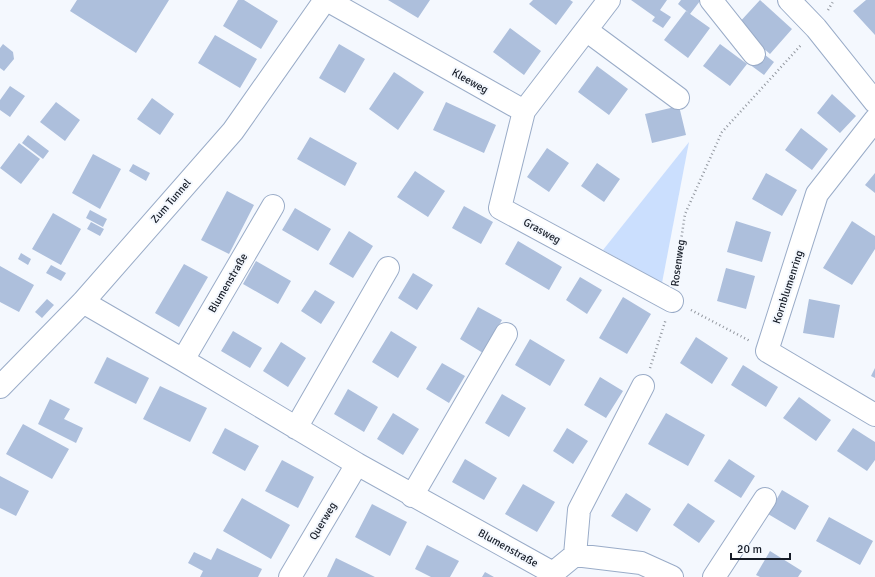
<svg xmlns="http://www.w3.org/2000/svg" width="875" height="577" viewBox="0 0 875 577" font-family="Signika,sans-serif">
<style>
.green{fill:#cbdffe}
.building{fill:#adbfdc}
.lines{fill:none;stroke-linecap:round;stroke-linejoin:round}
.minor-casing{stroke:#9aacc8;stroke-width:24}
.path{stroke:#92979f;stroke-width:2.5;stroke-dasharray:1 3;stroke-linecap:butt}
.minor{stroke:#fff;stroke-width:22}
.labels{text-anchor:middle;dominant-baseline:central;stroke-width:4;stroke-linejoin:round;paint-order:stroke}
.street-label{font-size:11px;fill:#171d28;stroke:#f4f8fe}
</style>
<rect width="100%" height="100%" fill="#f4f8fe"/>
<path class="green" d="M 689,142 L 662,283 L 603,250 Z"/>
<path class="building" d="M 77,0 L 169,0 L 136,53 L 70,11 Z
M 238,0 L 244,0 L 278,21 L 261,49 L 223,26 Z
M 388,0 L 430,0 L 418,18 Z
M 533,0 L 570,0 L 573,2 L 556,25 L 529,4 Z
M 631,0 L 667,0 L 660,10 L 671,17 L 663,28 L 652,21 L 655,17 Z
M 681,0 L 699,0 L 700,1 L 690,14 L 678,4 Z
M 760,0 L 792,29 L 770,54 L 737,25 Z
M 866,0 L 875,0 L 875,35 L 853,11 Z
M 686,11 L 710,28 L 688,58 L 664,40 Z
M 510,28 L 541,51 L 524,75 L 493,52 Z
M 215,35 L 257,59 L 240,88 L 198,63 Z
M 3,44 L 13,52 L 14,59 L 4,71 L 0,68 L 0,48 Z
M 339,44 L 365,59 L 345,93 L 319,78 Z
M 720,44 L 747,64 L 730,86 L 703,66 Z
M 760,51 L 774,62 L 764,75 L 749,64 Z
M 597,66 L 628,89 L 609,115 L 578,92 Z
M 394,72 L 424,92 L 398,130 L 369,109 Z
M 10,86 L 25,96 L 10,117 L 0,110 L 0,100 Z
M 832,94 L 856,116 L 840,133 L 817,113 Z
M 152,98 L 174,114 L 160,135 L 137,119 Z
M 56,102 L 80,120 L 65,141 L 40,122 Z
M 446,102 L 496,125 L 484,153 L 433,130 Z
M 679,106 L 686,135 L 652,143 L 645,114 Z
M 801,128 L 828,149 L 812,170 L 785,150 Z
M 28,135 L 49,151 L 43,159 L 22,143 Z
M 310,137 L 357,163 L 345,186 L 297,159 Z
M 19,143 L 40,159 L 21,184 L 0,168 Z
M 547,148 L 569,163 L 549,192 L 527,177 Z
M 93,154 L 121,169 L 100,209 L 72,193 Z
M 597,163 L 620,179 L 604,202 L 581,186 Z
M 133,164 L 150,173 L 146,181 L 129,171 Z
M 415,171 L 445,191 L 428,217 L 397,197 Z
M 766,173 L 797,190 L 782,216 L 752,199 Z
M 875,173 L 875,193 L 865,185 Z
M 227,191 L 254,205 L 229,254 L 201,240 Z
M 464,206 L 493,222 L 481,244 L 452,228 Z
M 295,208 L 331,229 L 318,251 L 282,230 Z
M 90,210 L 107,219 L 103,227 L 86,218 Z
M 53,213 L 81,229 L 61,265 L 32,249 Z
M 736,221 L 771,232 L 762,262 L 727,252 Z
M 852,221 L 875,236 L 875,249 L 852,285 L 823,268 Z
M 91,222 L 104,229 L 100,236 L 87,229 Z
M 349,231 L 373,246 L 353,278 L 329,264 Z
M 518,241 L 562,267 L 549,290 L 505,264 Z
M 21,253 L 31,259 L 28,265 L 18,259 Z
M 256,261 L 291,281 L 278,304 L 243,284 Z
M 184,264 L 208,277 L 179,327 L 155,313 Z
M 51,265 L 66,273 L 61,281 L 46,273 Z
M 0,266 L 34,285 L 19,312 L 0,302 Z
M 726,268 L 755,276 L 746,309 L 717,301 Z
M 413,273 L 433,285 L 417,310 L 398,298 Z
M 580,277 L 602,290 L 587,314 L 566,300 Z
M 315,290 L 335,302 L 321,324 L 301,311 Z
M 623,297 L 651,314 L 627,354 L 599,338 Z
M 47,299 L 54,305 L 42,318 L 35,312 Z
M 809,299 L 840,305 L 834,338 L 803,333 Z
M 478,307 L 502,320 L 483,353 L 460,339 Z
M 233,331 L 262,348 L 250,368 L 221,351 Z
M 391,331 L 417,347 L 398,378 L 372,362 Z
M 696,337 L 728,358 L 712,384 L 680,363 Z
M 530,339 L 565,360 L 550,386 L 515,365 Z
M 281,342 L 306,358 L 288,387 L 263,371 Z
M 107,357 L 149,378 L 136,404 L 94,383 Z
M 442,363 L 465,376 L 449,403 L 426,389 Z
M 743,365 L 778,387 L 766,407 L 731,385 Z
M 875,368 L 875,378 L 871,376 Z
M 600,377 L 623,391 L 606,418 L 584,405 Z
M 160,386 L 207,408 L 190,442 L 143,419 Z
M 348,389 L 378,407 L 364,432 L 334,414 Z
M 502,394 L 526,408 L 509,437 L 485,423 Z
M 799,397 L 831,420 L 816,441 L 783,418 Z
M 50,399 L 70,409 L 64,419 L 83,428 L 76,443 L 38,424 Z
M 393,413 L 419,429 L 403,455 L 377,439 Z
M 666,413 L 705,435 L 688,466 L 648,444 Z
M 23,424 L 69,449 L 52,479 L 6,454 Z
M 225,428 L 259,446 L 245,471 L 212,453 Z
M 567,428 L 588,441 L 573,464 L 553,451 Z
M 853,428 L 875,442 L 875,460 L 867,471 L 837,451 Z
M 465,459 L 497,478 L 484,500 L 452,482 Z
M 729,459 L 755,476 L 741,498 L 714,481 Z
M 282,460 L 314,477 L 298,508 L 265,491 Z
M 0,476 L 29,491 L 16,516 L 0,508 Z
M 523,484 L 555,502 L 537,532 L 505,514 Z
M 782,490 L 809,506 L 795,530 L 768,514 Z
M 626,493 L 651,509 L 637,532 L 611,516 Z
M 242,498 L 290,525 L 271,559 L 223,531 Z
M 688,503 L 715,521 L 699,543 L 673,525 Z
M 372,504 L 407,522 L 390,556 L 355,537 Z
M 829,517 L 873,541 L 860,565 L 816,541 Z
M 427,545 L 459,561 L 450,577 L 431,577 L 415,569 Z
M 217,548 L 262,569 L 258,577 L 200,577 L 203,571 L 188,563 L 194,552 L 211,560 Z
M 770,551 L 802,571 L 798,577 L 760,577 L 756,575 Z
M 336,558 L 375,577 L 327,577 Z
M 485,572 L 494,577 L 482,577 Z"/>
<g class="lines">
<g class="minor-casing">
<path id="minor" d="M 327,0 L 524,111 L 609,0
M 711,0 L 754,54
M 789,0 L 816,28 L 875,102
M 586,30 L 678,98
M 524,111 L 500,208 L 672,301
M 875,120 L 817,194 L 767,351 L 875,415
M 83,302 L 183,360 L 357,464 L 553,573 L 575,555 L 641,563 L 672,577
M 183,360 L 273,206
M 0,387 L 83,302 L 233,131 L 325,0
M 296,428 L 388,268
M 412,496 L 506,334
M 575,555 L 579,510 L 643,386
M 290,577 L 357,464
M 714,577 L 765,499"/>
</g>
<path class="path" d="M 828,10 L 834,0
M 675,280 L 685,214 L 722,132 L 802,44
M 691,310 L 750,341
M 650,368 L 666,319"/>
<use href="#minor" class="minor"/>
</g>
<g class="labels">
<g class="street-label">
<text transform="translate(470 81) rotate(29)">Kleeweg</text>
<text transform="translate(171 201) rotate(-49)">Zum Tunnel</text>
<text transform="translate(542 231) rotate(29)">Grasweg</text>
<text transform="translate(678 263) rotate(-82)">Rosenweg</text>
<text transform="translate(228 283) rotate(-60)">Blumenstraße</text>
<text transform="translate(788 287) rotate(-72)">Kornblumenring</text>
<text transform="translate(323 521) rotate(-59)">Querweg</text>
<text transform="translate(508 548) rotate(29)">Blumenstraße</text>
</g>
</g>
<path d="M731 553v6h59v-6" fill="none" stroke="#171d28" stroke-width="2"/>
<text x="737" y="553" font-size="12" fill="#171d28" stroke="#f4f8fe" stroke-width="3" paint-order="stroke">20 m</text>
</svg>
